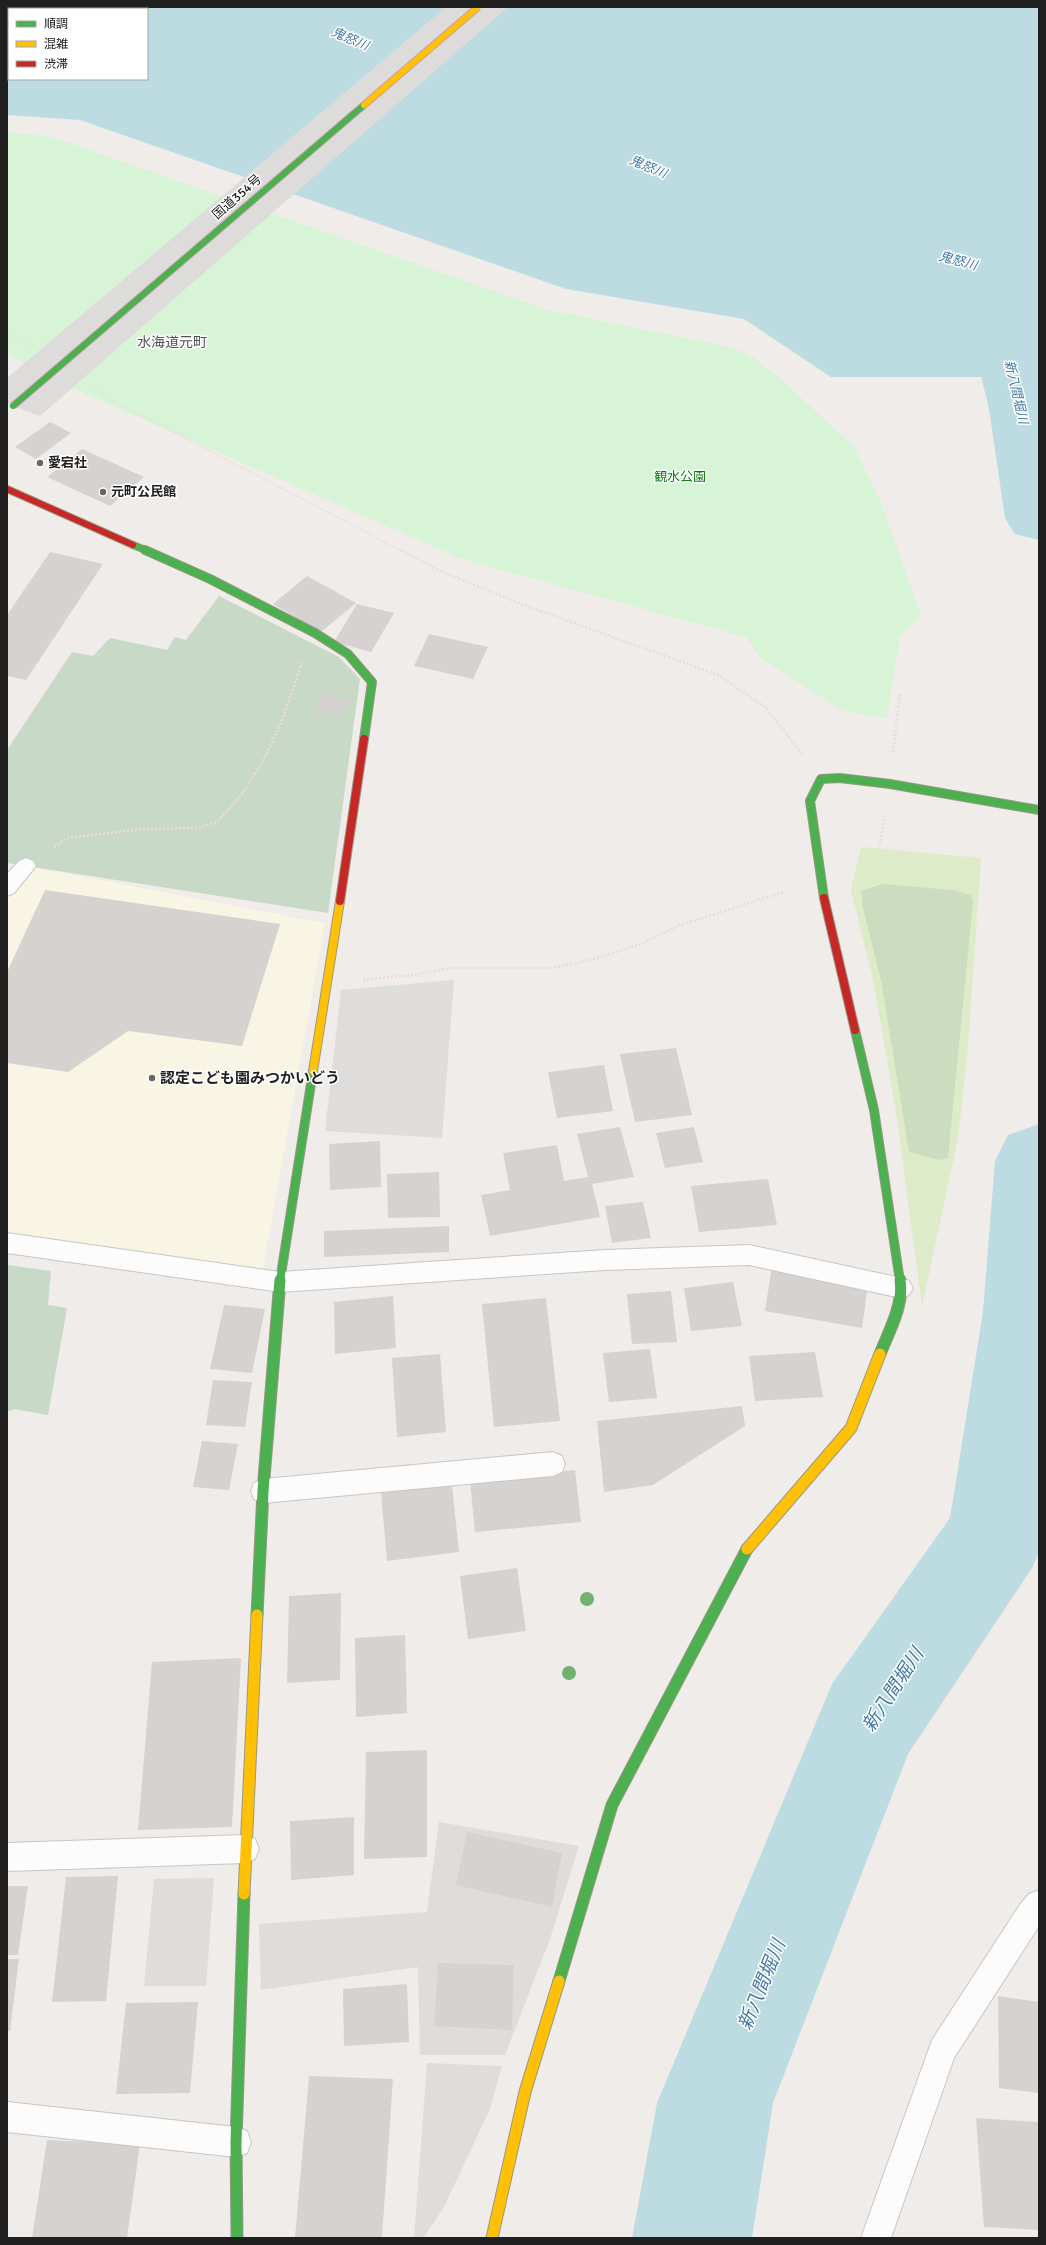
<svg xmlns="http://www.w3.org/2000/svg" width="1046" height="2245" viewBox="0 0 1046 2245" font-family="Signika,'Noto Sans JP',sans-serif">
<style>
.education{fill:#f8f5e5}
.grass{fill:#ddebc8}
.forest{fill:#cbddbe}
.cemetery{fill:#c8d9c7}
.park{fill:#d7f4d6}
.parking{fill:#dfdddc}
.water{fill:#bddce2;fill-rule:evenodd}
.pier{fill:#dedcdb}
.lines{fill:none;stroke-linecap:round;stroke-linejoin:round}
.river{fill:#bddce2;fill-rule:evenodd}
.building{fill:#d6d2d0}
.lane-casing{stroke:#c7c6c5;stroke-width:2}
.street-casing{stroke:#c7c6c5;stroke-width:2}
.fast-far2-casing{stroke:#999980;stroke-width:8}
.fast-far1-casing{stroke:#999980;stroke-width:10}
.fast-casing{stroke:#999980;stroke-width:13}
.slow-far1-casing{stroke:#999980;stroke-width:10}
.slow-casing{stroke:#999980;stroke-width:13}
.jam-far1-casing{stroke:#999980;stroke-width:8}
.jam-casing{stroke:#999980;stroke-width:10}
.path-far1{stroke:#ecdbdb;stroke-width:1.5;stroke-dasharray:1.5 1.5;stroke-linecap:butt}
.path{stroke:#ecdbdb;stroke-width:2.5;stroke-dasharray:2 2;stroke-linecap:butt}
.lane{fill:#fdfcfc;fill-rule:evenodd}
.street{fill:#fdfcfc;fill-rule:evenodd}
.fast-far2{stroke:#4caf50;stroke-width:6}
.fast-far1{stroke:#4caf50;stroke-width:8}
.fast{stroke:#4caf50;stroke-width:11}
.slow-far1{stroke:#ffc107;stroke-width:8}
.slow{stroke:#ffc107;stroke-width:11}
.jam-far1{stroke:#c62828;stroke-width:6}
.jam{stroke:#c62828;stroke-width:8}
.fast-bridge-casing{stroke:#c5a0ac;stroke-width:8;stroke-linecap:butt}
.slow-bridge-casing{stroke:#c5a0ac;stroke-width:8;stroke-linecap:butt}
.fast-bridge{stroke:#4caf50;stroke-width:6}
.slow-bridge{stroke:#ffc107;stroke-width:6}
.tree{fill:#71b270}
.poi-dot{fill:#686766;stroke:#fff;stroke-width:1.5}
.labels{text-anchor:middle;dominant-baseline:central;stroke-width:3;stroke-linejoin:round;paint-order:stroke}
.far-water-label{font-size:13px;font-style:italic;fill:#4478a3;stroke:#fff}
.far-street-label{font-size:13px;fill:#202020;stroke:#fff}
.far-poi-label{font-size:13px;font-weight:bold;fill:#202020;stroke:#fff;text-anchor:start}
.far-park-label{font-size:13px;fill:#0a830d;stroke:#fff}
.far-quarter-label{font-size:14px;fill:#535353;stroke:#fff}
.poi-label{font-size:15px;font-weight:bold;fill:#202020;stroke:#fff;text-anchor:start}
.near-water-label{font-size:19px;font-style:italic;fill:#4478a3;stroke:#fff}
</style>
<rect width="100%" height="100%" fill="#efece9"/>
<path class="education" d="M 26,866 L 325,923 L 263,1269 L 7,1233 L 7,888 Z"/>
<path class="grass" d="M 861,847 L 981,858 L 968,1048 L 958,1138 L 922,1306 L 896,1112 L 873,980 L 851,890 Z"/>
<path class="forest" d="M 882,884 L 952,890 L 971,895 L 973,902 L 948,1158 L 940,1160 L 909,1152 L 882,985 L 863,908 L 861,891 Z"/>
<path class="cemetery" d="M 219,596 L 339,657 L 360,679 L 328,913 L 7,863 L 7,750 L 72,652 L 93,656 L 110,638 L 167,650 L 175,637 L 186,640 Z
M 7,1265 L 51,1271 L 48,1305 L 67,1308 L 48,1415 L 14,1409 L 7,1412 Z"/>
<path class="park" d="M 7,132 L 52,137 L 545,309 L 733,348 L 754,358 L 781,379 L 854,447 L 880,501 L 921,615 L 900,636 L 887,718 L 843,711 L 760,657 L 746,637 L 462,559 L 65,385 L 7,354 Z"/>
<path class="parking" d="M 454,980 L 442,1138 L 325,1131 L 341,990 Z
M 439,1822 L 579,1846 L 550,1939 L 505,2055 L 420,2055 L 418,1967 L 261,1990 L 259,1924 L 427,1912 Z
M 214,1878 L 206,1986 L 144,1986 L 154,1879 Z
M 427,2063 L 502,2066 L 490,2109 L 443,2209 L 423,2238 L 414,2238 Z"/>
<path class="water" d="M 7,7 L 1039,7 L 1039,377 L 831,377 L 744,319 L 566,289 L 80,120 L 7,115 ZM 9,9 L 147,9 L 147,79 L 9,79 Z"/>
<path class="pier" d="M 446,7 L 508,7 L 40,416 L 7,404 L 7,378 Z"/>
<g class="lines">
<path class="river" d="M 985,250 L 1006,255 L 1015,268 L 1039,357 L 1039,540 L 1015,534 L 1005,518 L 989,409 L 955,268 L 964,255 Z
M 1039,1124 L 1039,1552 L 1032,1568 L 908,1754 L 773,2103 L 752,2238 L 632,2238 L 657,2103 L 832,1684 L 950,1518 L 983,1312 L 995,1161 L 1008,1135 Z"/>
</g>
<path class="building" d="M 50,422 L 71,433 L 36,459 L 15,447 Z
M 82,449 L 144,477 L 110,506 L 47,477 Z
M 50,552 L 103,564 L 26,680 L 7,676 L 7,615 Z
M 307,576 L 356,603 L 321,632 L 273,604 Z
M 357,604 L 394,613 L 371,652 L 334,642 Z
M 429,634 L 488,647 L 473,679 L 414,666 Z
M 322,694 L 350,700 L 342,716 L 314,710 Z
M 45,890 L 280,924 L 242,1046 L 128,1031 L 68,1072 L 7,1063 L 7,972 Z
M 676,1048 L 692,1115 L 635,1122 L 620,1054 Z
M 604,1065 L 613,1111 L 557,1118 L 548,1072 Z
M 620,1127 L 634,1177 L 592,1184 L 600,1217 L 490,1236 L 481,1195 L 510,1190 L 503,1153 L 557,1145 L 564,1181 L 588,1177 L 577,1134 Z
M 694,1127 L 703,1162 L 665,1168 L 656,1133 Z
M 380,1141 L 381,1187 L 330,1190 L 329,1144 Z
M 439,1172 L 440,1217 L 388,1218 L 387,1174 Z
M 768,1179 L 777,1225 L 699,1232 L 691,1186 Z
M 643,1202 L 651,1238 L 612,1243 L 605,1206 Z
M 449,1226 L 449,1252 L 324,1257 L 324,1231 Z
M 772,1266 L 868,1284 L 862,1328 L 765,1311 Z
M 733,1282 L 742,1326 L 691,1331 L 684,1288 Z
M 671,1291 L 677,1342 L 632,1344 L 627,1294 Z
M 393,1296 L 396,1348 L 335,1354 L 334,1302 Z
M 546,1298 L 560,1421 L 494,1427 L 482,1304 Z
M 224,1305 L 265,1309 L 252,1373 L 210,1369 Z
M 650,1349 L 657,1398 L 609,1402 L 603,1353 Z
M 815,1352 L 823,1397 L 755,1401 L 749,1356 Z
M 440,1354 L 446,1432 L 397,1437 L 392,1358 Z
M 213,1380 L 252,1382 L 245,1427 L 206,1425 Z
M 742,1406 L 745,1426 L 653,1485 L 604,1492 L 597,1421 Z
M 202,1441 L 238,1444 L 229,1490 L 193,1487 Z
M 575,1470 L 581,1522 L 475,1532 L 470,1480 Z
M 452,1485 L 459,1552 L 387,1561 L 381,1493 Z
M 517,1568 L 526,1631 L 468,1639 L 460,1576 Z
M 341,1593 L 340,1680 L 287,1683 L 289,1596 Z
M 405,1635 L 407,1713 L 356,1717 L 355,1638 Z
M 241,1658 L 232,1827 L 138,1830 L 152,1662 Z
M 427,1750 L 427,1857 L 364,1859 L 366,1752 Z
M 354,1817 L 354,1875 L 291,1880 L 290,1821 Z
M 467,1832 L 562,1853 L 552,1907 L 456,1885 Z
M 118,1876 L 106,2001 L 52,2002 L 66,1877 Z
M 7,1886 L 28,1886 L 18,1955 L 7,1955 Z
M 7,1959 L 19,1959 L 10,2031 L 7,2031 Z
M 438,1963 L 514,1965 L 512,2030 L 434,2026 Z
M 407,1984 L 409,2042 L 344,2046 L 343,1989 Z
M 998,1996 L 1039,2002 L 1039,2093 L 999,2088 Z
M 198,2002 L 190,2093 L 116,2094 L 126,2003 Z
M 309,2076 L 393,2079 L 382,2238 L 295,2238 Z
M 976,2118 L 1039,2122 L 1039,2230 L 984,2227 Z
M 47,2140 L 140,2144 L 127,2238 L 32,2238 Z"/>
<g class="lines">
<g class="lane-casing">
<path id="lane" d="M 26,858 L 33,861 L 36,866 L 14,893 L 7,896 L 7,874 L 19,861 Z
M 553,1452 L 562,1456 L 565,1464 L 562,1472 L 553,1476 L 263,1503 L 254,1499 L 251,1491 L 254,1483 L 263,1479 Z
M 7,2102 L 236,2127 L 247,2131 L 251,2142 L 247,2153 L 236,2157 L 7,2132 Z"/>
</g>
<g class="street-casing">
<path id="street" d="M 7,1233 L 280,1272 L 605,1250 L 749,1245 L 901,1278 L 909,1281 L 913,1288 L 909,1295 L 901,1298 L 749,1265 L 605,1270 L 280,1292 L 7,1253 Z
M 245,1835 L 255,1839 L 259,1849 L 255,1859 L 245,1863 L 7,1871 L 7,1843 Z
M 1039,1890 L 1039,1926 L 954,2058 L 891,2238 L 861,2238 L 932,2040 L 1021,1903 L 1029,1894 Z"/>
</g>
<g class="fast-far2-casing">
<path id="fast-far2" d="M 133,545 L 148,551"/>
</g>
<g class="fast-far1-casing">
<path id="fast-far1" d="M 145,550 L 210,579 L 315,633 L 348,654 L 372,682 L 364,739
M 824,898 L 810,801 L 821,779 L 840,778 L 890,784 L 1039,810
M 855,1030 L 874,1110 L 900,1281
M 280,1281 L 313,1071"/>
</g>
<g class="fast-casing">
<path id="fast" d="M 880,1354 C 889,1331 904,1305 900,1280
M 257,1615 L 263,1491 L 280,1280
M 559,1981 L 612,1805 L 747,1549
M 237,2238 L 236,2142 L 244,1894"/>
</g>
<g class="slow-far1-casing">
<path id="slow-far1" d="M 313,1071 L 340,901"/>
</g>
<g class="slow-casing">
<path id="slow" d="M 747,1549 L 851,1428 L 880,1354
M 244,1894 L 257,1615
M 492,2238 L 525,2092 L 559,1981"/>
</g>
<g class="jam-far1-casing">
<path id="jam-far1" d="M 7,489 L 133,545"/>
</g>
<g class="jam-casing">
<path id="jam" d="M 824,898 L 855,1030
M 340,901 L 364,739"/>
</g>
<path class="path-far1" d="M 7,333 L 30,347
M 90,386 L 112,400 L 402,551"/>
<path class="path" d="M 401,550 L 438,570 L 524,605 L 718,675 L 765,707 L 803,755
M 893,752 L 900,694
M 880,845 L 885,816
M 54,847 L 67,838 L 143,829 L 196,828 L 217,822 L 243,793 L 264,759 L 281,723 L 302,663
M 363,980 L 420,974 L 449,968 L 553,968 L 594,959 L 641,944 L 678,926 L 786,891"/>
<use href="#lane" class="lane"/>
<use href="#street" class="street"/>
<use href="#fast-far2" class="fast-far2"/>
<use href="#fast-far1" class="fast-far1"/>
<use href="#fast" class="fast"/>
<use href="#slow-far1" class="slow-far1"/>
<use href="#slow" class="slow"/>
<use href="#jam-far1" class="jam-far1"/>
<use href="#jam" class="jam"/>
<g class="fast-bridge-casing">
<path id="fast-bridge" d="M 13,406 L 364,105"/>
</g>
<g class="slow-bridge-casing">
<path id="slow-bridge" d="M 364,105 L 478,7"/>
</g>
<use href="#fast-bridge" class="fast-bridge"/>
<use href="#slow-bridge" class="slow-bridge"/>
</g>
<g class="tree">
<circle cx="587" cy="1599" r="7"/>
<circle cx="569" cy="1673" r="7"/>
</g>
<g class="poi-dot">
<circle cx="40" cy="463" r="4"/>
<circle cx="103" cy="492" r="4"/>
<circle cx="152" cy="1078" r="4"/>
</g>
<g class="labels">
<g class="far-water-label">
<text transform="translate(350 39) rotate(23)">鬼怒川</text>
<text transform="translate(648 167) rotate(23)">鬼怒川</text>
<text transform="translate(958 261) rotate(15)">鬼怒川</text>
<text transform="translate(1016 392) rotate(77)">新八間堀川</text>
</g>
<g class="far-street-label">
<text transform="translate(237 197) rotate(-41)">国道354号</text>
</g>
<g class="far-poi-label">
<text x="48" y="463">愛宕社</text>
<text x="111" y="492">元町公民館</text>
</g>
<g class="far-park-label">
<text x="680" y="477">観水公園</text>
</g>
<g class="far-quarter-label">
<text x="172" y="342">水海道元町</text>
</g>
<g class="poi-label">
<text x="160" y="1078">認定こども園みつかいどう</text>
</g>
<g class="near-water-label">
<text transform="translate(893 1690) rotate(-57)">新八間堀川</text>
<text transform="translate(762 1985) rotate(-68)">新八間堀川</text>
</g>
</g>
<rect width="1046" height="2245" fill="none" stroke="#202020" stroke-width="16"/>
<rect x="8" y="8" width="140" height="72" fill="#ffffff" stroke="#a6a6a6"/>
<rect x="16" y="21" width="20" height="6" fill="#4caf50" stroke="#a6a6a6"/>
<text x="44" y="28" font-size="12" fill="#202020">順調</text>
<rect x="16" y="41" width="20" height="6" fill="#ffc107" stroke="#a6a6a6"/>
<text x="44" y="48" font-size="12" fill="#202020">混雑</text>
<rect x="16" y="61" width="20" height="6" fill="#c62828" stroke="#a6a6a6"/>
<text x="44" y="68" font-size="12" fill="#202020">渋滞</text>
</svg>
